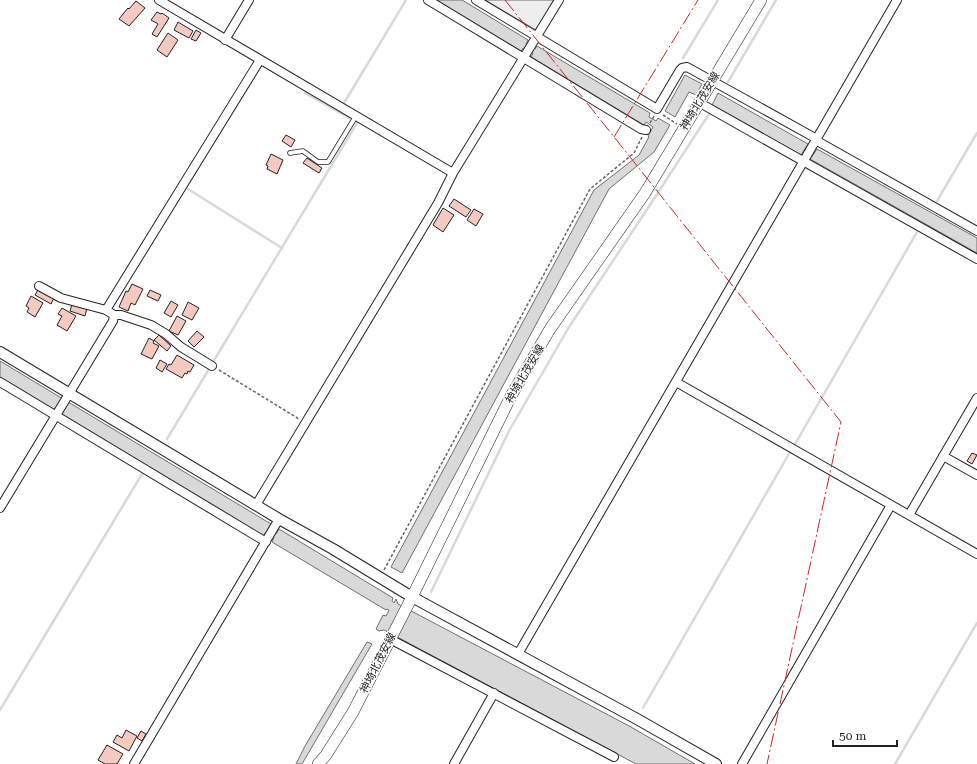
<svg xmlns="http://www.w3.org/2000/svg" width="977" height="764" viewBox="0 0 977 764" font-family="'Roboto Serif','Noto Sans JP',serif">
<style>
.green{fill:#eee;stroke:#6f6f6f}
.water{fill:#d9d9d9;stroke:#6f6f6f}
.lines{fill:none;stroke-linecap:round;stroke-linejoin:round}
.stream{stroke:#d9d9d9;stroke-width:2.5}
.building{fill:#f3c9c0;stroke:#222}
.service-casing{stroke:#222;stroke-width:5.5}
.minor-casing{stroke:#222;stroke-width:10}
.tertiary-casing{stroke:#222;stroke-width:12}
.secondary-casing{stroke:#222;stroke-width:12}
.path{stroke:#646464;stroke-width:1.5;stroke-dasharray:3 2;stroke-linecap:butt}
.service{stroke:#fff;stroke-width:4}
.minor{stroke:#fff;stroke-width:8}
.tertiary{stroke:#fff;stroke-width:10}
.secondary{stroke:#fff;stroke-width:11}
.power{stroke:#c62828;stroke-width:1;stroke-dasharray:14 3 2 3;stroke-linecap:butt}
.labels{text-anchor:middle;dominant-baseline:central;stroke-width:3;stroke-linejoin:round;paint-order:stroke}
.street-label{font-size:11px;fill:#222;stroke:#fff}
</style>
<rect width="100%" height="100%" fill="#fff"/>
<path class="green" d="M 485,0 L 554,0 L 536,30 Z"/>
<path class="water" d="M 436,0 L 462,0 L 528,40 L 526,44 L 535,49 L 537,46 L 650,113 L 649,117 L 656,121 L 658,118 L 670,125 L 654,152 L 609,189 L 402,573 L 391,567 L 594,190 L 639,155 L 649,137 L 648,136 L 653,127 L 646,122 L 644,125 L 531,57 L 533,53 L 523,48 L 521,52 Z
M 685,75 L 702,84 L 696,95 L 689,92 L 675,117 L 665,111 Z
M 718,93 L 808,144 L 801,155 L 712,105 Z
M 817,149 L 977,238 L 977,253 L 810,159 Z
M 0,361 L 271,524 L 268,529 L 276,534 L 279,529 L 393,598 L 392,601 L 394,603 L 396,599 L 398,604 L 631,727 L 695,764 L 636,764 L 384,630 L 379,631 L 376,629 L 383,615 L 386,616 L 389,610 L 387,609 L 386,610 L 272,542 L 274,537 L 266,532 L 263,536 L 0,377 Z
M 367,642 L 372,644 L 302,764 L 296,764 L 305,746 Z"/>
<g class="lines">
<path class="stream" d="M 683,58 L 718,0
M 728,82 L 776,0
M 305,93 L 349,118
M 344,103 L 406,0
M 188,189 L 282,248
M 937,201 L 977,133
M 213,362 L 357,123
M 167,439 L 209,369
M 794,446 L 917,232
M 431,592 L 509,431 L 569,327 L 648,208 L 709,114
M 643,708 L 790,452
M 0,710 L 142,474
M 895,764 L 977,623"/>
</g>
<path class="building" d="M 136,1 L 145,8 L 129,26 L 119,19 L 128,8 L 129,9 Z
M 157,12 L 161,14 L 162,13 L 169,18 L 157,37 L 152,34 L 158,24 L 151,20 Z
M 178,22 L 193,31 L 189,38 L 174,30 Z
M 196,30 L 201,33 L 196,41 L 191,39 Z
M 168,33 L 178,40 L 167,57 L 157,50 Z
M 286,135 L 295,140 L 291,147 L 282,141 Z
M 271,154 L 283,160 L 277,174 L 267,169 L 268,166 L 266,165 Z
M 307,158 L 322,168 L 319,173 L 303,163 Z
M 454,199 L 471,210 L 466,217 L 449,206 Z
M 443,208 L 454,215 L 443,232 L 433,225 Z
M 474,209 L 483,214 L 476,226 L 467,220 Z
M 132,284 L 143,289 L 135,305 L 131,303 L 128,311 L 119,307 L 126,291 L 128,292 Z
M 39,288 L 54,298 L 51,304 L 35,295 Z
M 150,290 L 161,295 L 158,301 L 147,296 Z
M 31,296 L 43,303 L 35,317 L 27,312 L 29,308 L 26,306 Z
M 171,301 L 178,305 L 171,317 L 164,313 Z
M 188,302 L 199,308 L 192,320 L 182,315 Z
M 72,304 L 87,308 L 85,316 L 70,311 Z
M 62,308 L 76,316 L 67,331 L 57,325 L 62,316 L 58,314 Z
M 177,316 L 186,321 L 178,335 L 169,331 Z
M 197,331 L 204,337 L 194,347 L 188,341 Z
M 159,335 L 171,346 L 167,351 L 154,340 Z
M 149,338 L 154,341 L 153,343 L 159,346 L 152,359 L 141,354 Z
M 177,355 L 194,365 L 190,372 L 188,371 L 187,374 L 185,373 L 182,378 L 166,369 L 169,364 L 171,365 Z
M 160,360 L 167,364 L 162,372 L 156,368 Z
M 972,453 L 977,455 L 972,464 L 967,461 Z
M 126,730 L 137,736 L 129,751 L 113,742 L 117,735 L 122,738 Z
M 141,731 L 146,734 L 142,741 L 137,738 Z
M 107,745 L 123,754 L 117,764 L 105,764 L 98,760 Z"/>
<g class="lines">
<g class="service-casing">
<path id="service" d="M 290,153 L 303,151 L 318,162 L 328,162 L 356,116"/>
</g>
<g class="minor-casing">
<path id="minor" d="M 159,0 L 453,173
M 428,0 L 641,129 L 646,130
M 476,0 L 657,109 L 680,70 L 682,68 L 687,67 L 817,139 L 819,142 L 977,231
M 225,40 L 249,0
M 700,103 L 977,259
M 39,286 L 61,298 L 106,310
M 114,315 L 121,315 L 151,325 L 166,334 L 181,347 L 212,366
M 0,382 L 266,542
M 676,382 L 977,554
M 943,456 L 977,475
M 256,505 L 438,203 L 453,173 L 559,0
M 0,508 L 113,321 L 114,315 L 106,310 L 260,60
M 909,515 L 977,398
M 390,639 L 614,757
M 518,654 L 897,0
M 134,764 L 279,519
M 454,764 L 494,693
M 742,764 L 891,505"/>
</g>
<g class="tertiary-casing">
<path id="tertiary" d="M 0,352 L 279,519 L 333,549 L 412,597 L 637,719 L 716,764"/>
</g>
<g class="secondary-casing">
<path id="secondary" d="M 318,764 L 326,755 L 353,712 L 412,597 L 512,394 L 550,329 L 645,193 L 761,0"/>
</g>
<path class="path" d="M 663,115 L 677,124
M 650,123 L 654,116
M 219,370 L 299,419
M 384,570 L 590,189 L 634,153 L 642,137"/>
<use href="#service" class="service"/>
<use href="#minor" class="minor"/>
<use href="#tertiary" class="tertiary"/>
<use href="#secondary" class="secondary"/>
<path class="power" d="M 505,0 L 841,422 L 767,764
M 614,137 L 698,0"/>
</g>
<g class="labels">
<g class="street-label">
<text transform="translate(700 101) rotate(-59)">神埼北茂安線</text>
<text transform="translate(525 374) rotate(-60)">神埼北茂安線</text>
<text transform="translate(378 663) rotate(-63)">神埼北茂安線</text>
</g>
</g>
<path d="M833 740v6h64v-6" fill="none" stroke="#222222" stroke-width="2"/>
<text x="839" y="740" font-size="12" fill="#222222" stroke="#ffffff" stroke-width="3" paint-order="stroke">50 m</text>
</svg>
